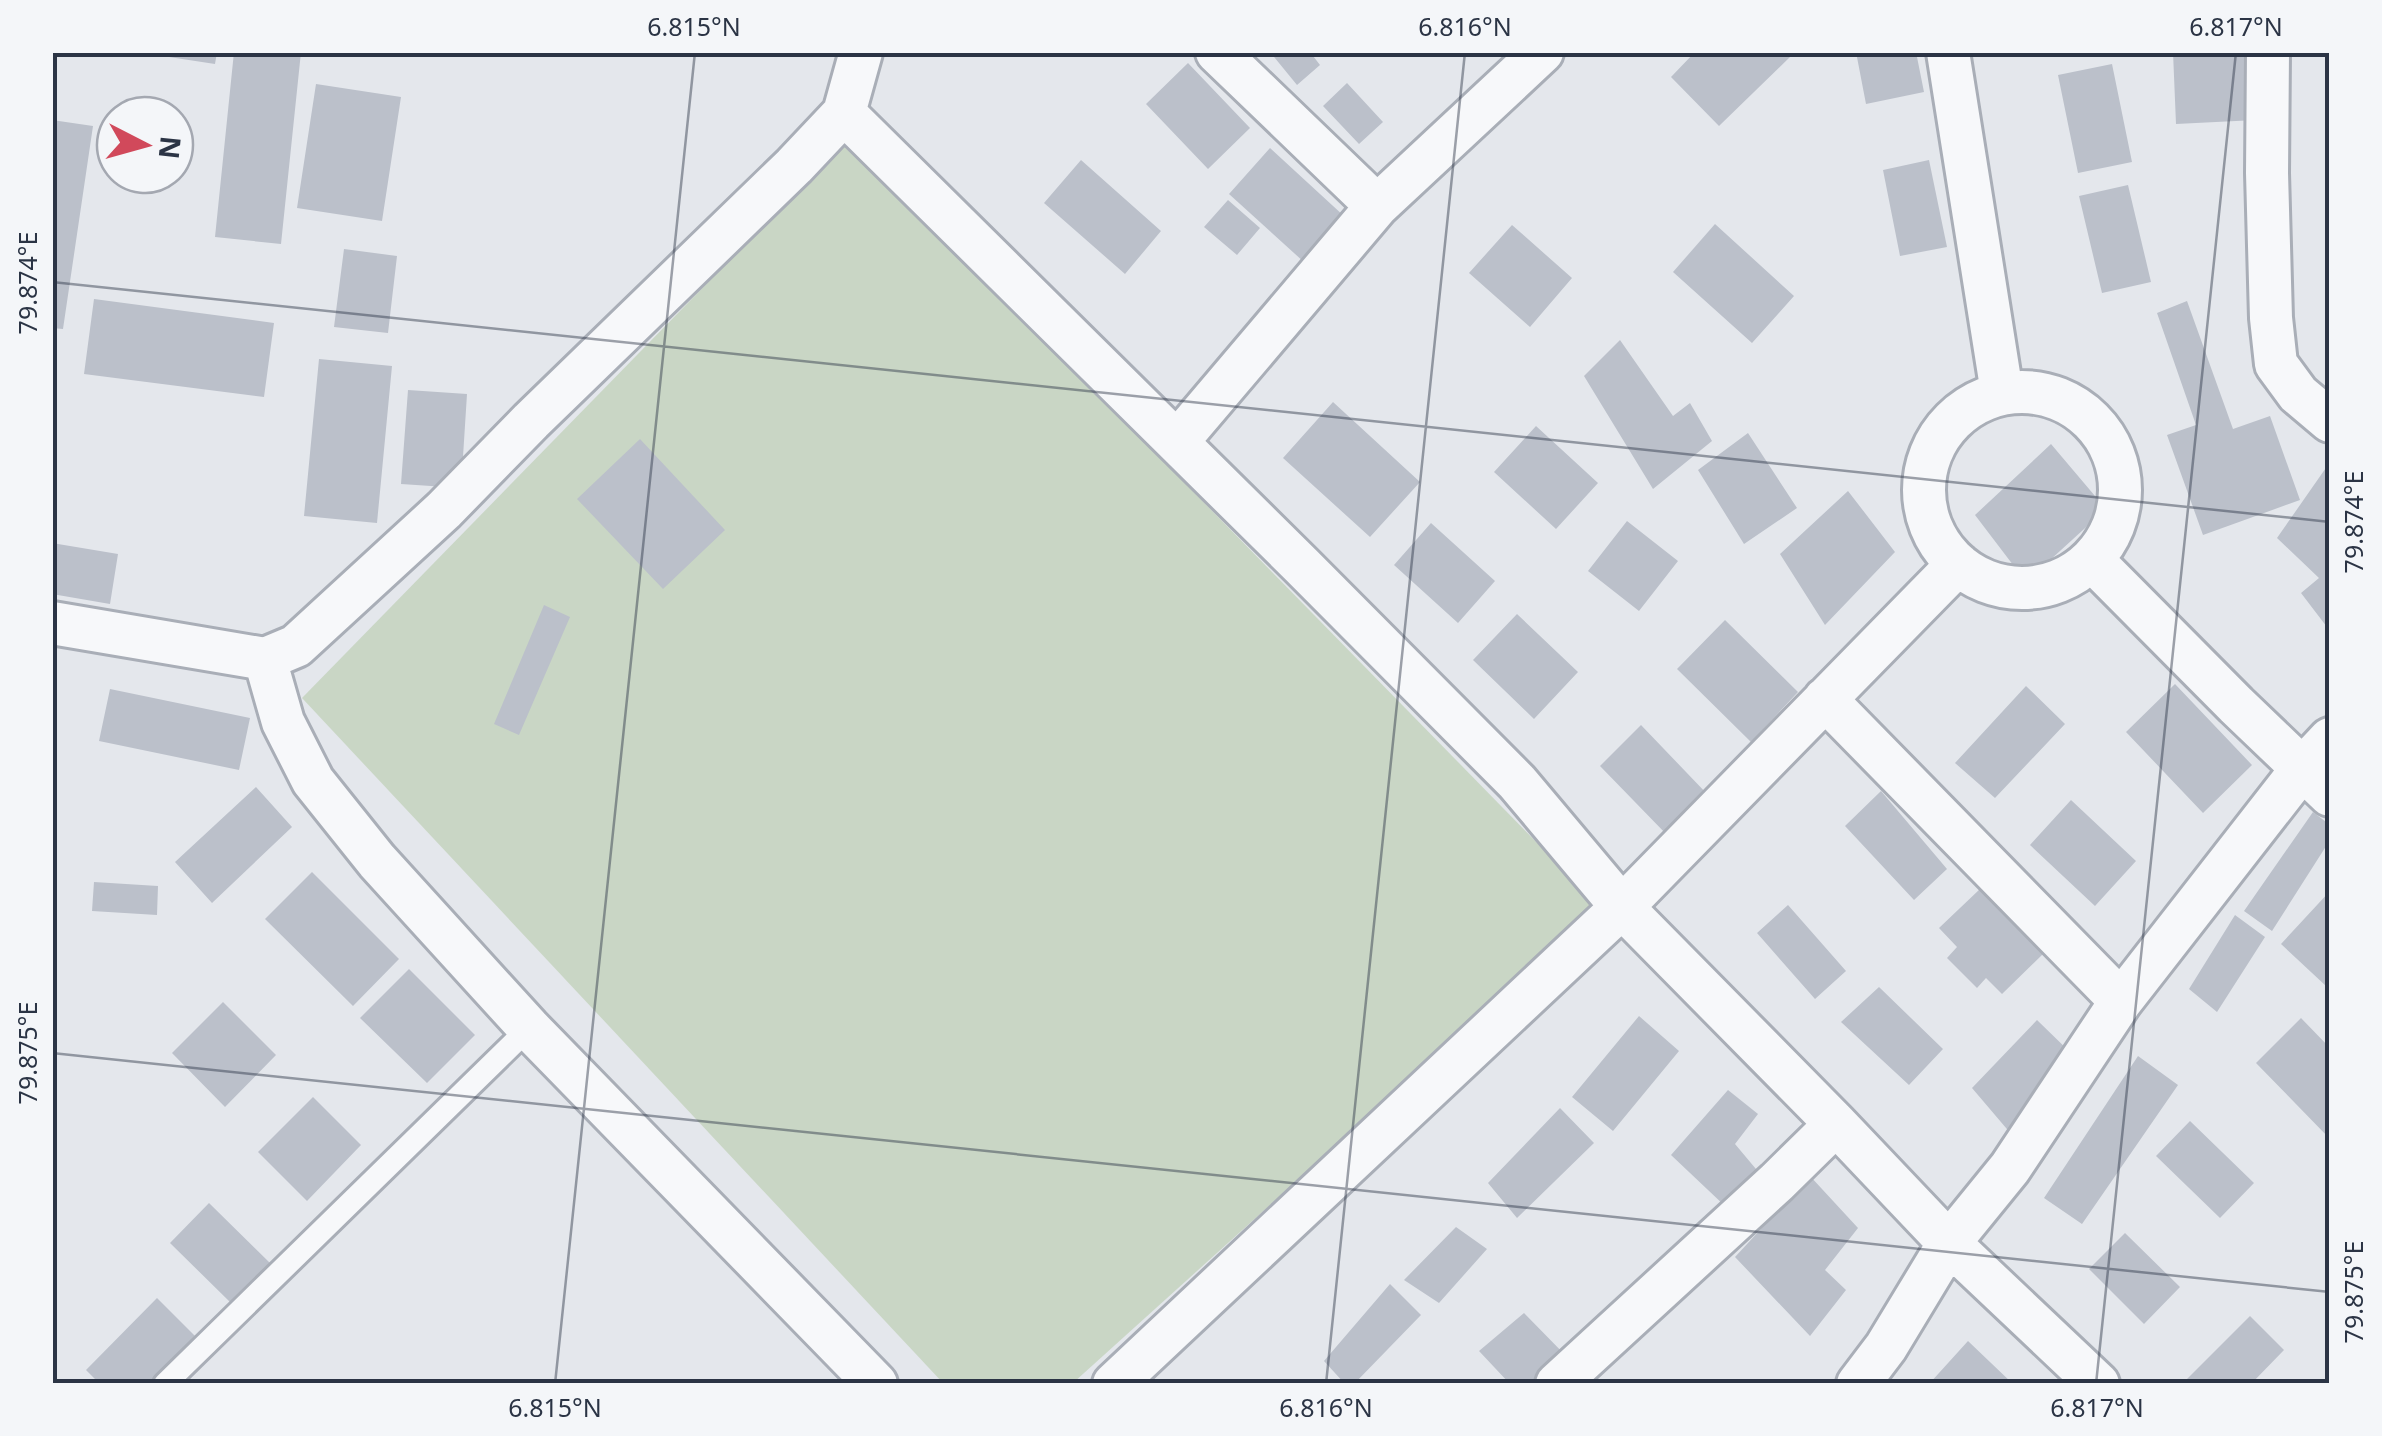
<svg xmlns="http://www.w3.org/2000/svg" width="2382" height="1436" viewBox="0 0 2382 1436" font-family="'Noto Sans',sans-serif">
<style>
.green{fill:#c9d6c5}
.building{fill:#bbc0ca}
.lines{fill:none;stroke-linecap:round;stroke-linejoin:round}
.service-casing{stroke:#a9aeb7;stroke-width:28}
.minor-casing{stroke:#a9aeb7;stroke-width:48}
.service{stroke:#f7f8fa;stroke-width:22}
.minor{stroke:#f7f8fa;stroke-width:42}
.ticks{fill:none;stroke:#2b3445;stroke-width:2.5;stroke-opacity:0.45}
.neatline{fill:none;stroke:#2b3445;stroke-width:4}
.ticks-label{font-size:25px;text-anchor:middle;fill:#2b3445}
</style>
<rect width="100%" height="100%" fill="#e4e7ec"/>
<path class="green" d="M 848,139 L 1600,907 L 1073,1383 L 943,1383 L 302,698 Z"/>
<path class="building" d="M 157,52 L 217,52 L 215,64 L 156,55 Z
M 234,52 L 301,52 L 281,244 L 215,237 Z
M 1270,52 L 1310,52 L 1320,65 L 1297,85 Z
M 1695,52 L 1785,52 L 1790,57 L 1719,126 L 1671,77 Z
M 1856,52 L 1916,52 L 1924,92 L 1866,104 Z
M 2173,52 L 2253,52 L 2256,120 L 2176,124 Z
M 1188,63 L 1250,128 L 1208,169 L 1146,104 Z
M 2112,64 L 2132,162 L 2078,173 L 2058,75 Z
M 1347,83 L 1383,122 L 1359,144 L 1323,106 Z
M 316,84 L 401,97 L 382,221 L 297,208 Z
M 52,120 L 93,126 L 63,329 L 52,328 Z
M 1270,148 L 1345,217 L 1305,263 L 1229,194 Z
M 1081,160 L 1161,231 L 1125,274 L 1044,203 Z
M 1929,160 L 1947,247 L 1900,256 L 1883,170 Z
M 2128,185 L 2151,282 L 2102,293 L 2079,196 Z
M 1228,200 L 1260,228 L 1237,255 L 1204,227 Z
M 1715,224 L 1794,296 L 1752,343 L 1673,272 Z
M 1512,225 L 1572,278 L 1530,327 L 1469,273 Z
M 344,249 L 397,256 L 388,333 L 334,327 Z
M 94,299 L 274,323 L 264,397 L 84,374 Z
M 2187,301 L 2233,429 L 2270,416 L 2300,500 L 2203,535 L 2167,435 L 2196,425 L 2157,313 Z
M 1620,340 L 1673,416 L 1690,403 L 1712,441 L 1653,489 L 1584,376 Z
M 319,359 L 392,366 L 377,523 L 304,516 Z
M 408,390 L 467,394 L 461,488 L 401,484 Z
M 1333,402 L 1420,482 L 1370,537 L 1283,458 Z
M 1536,426 L 1598,483 L 1556,529 L 1494,472 Z
M 1748,433 L 1797,508 L 1744,544 L 1698,470 Z
M 640,439 L 725,530 L 663,589 L 577,499 Z
M 2051,444 L 2106,509 L 2026,582 L 1975,515 Z
M 2330,462 L 2330,631 L 2301,593 L 2319,578 L 2277,538 Z
M 1848,491 L 1895,552 L 1825,625 L 1780,554 Z
M 1627,521 L 1678,561 L 1639,611 L 1588,571 Z
M 1431,523 L 1495,581 L 1458,623 L 1394,565 Z
M 52,543 L 118,554 L 110,604 L 52,594 Z
M 544,605 L 570,617 L 519,735 L 494,724 Z
M 1517,614 L 1578,672 L 1534,719 L 1473,660 Z
M 1725,620 L 1798,692 L 1751,742 L 1677,669 Z
M 2175,684 L 2252,765 L 2203,813 L 2126,732 Z
M 2026,686 L 2065,724 L 1995,798 L 1955,763 Z
M 110,689 L 250,718 L 239,770 L 99,741 Z
M 1641,725 L 1709,796 L 1668,836 L 1600,766 Z
M 256,787 L 292,827 L 212,903 L 175,862 Z
M 1881,791 L 1947,869 L 1914,900 L 1845,826 Z
M 2071,800 L 2136,861 L 2095,906 L 2030,845 Z
M 2313,812 L 2330,825 L 2330,840 L 2272,931 L 2244,911 Z
M 312,872 L 399,959 L 353,1006 L 265,919 Z
M 94,882 L 158,886 L 157,915 L 92,911 Z
M 1980,889 L 2043,954 L 2002,994 L 1986,978 L 1977,988 L 1947,958 L 1957,947 L 1939,928 Z
M 2330,891 L 2330,983 L 2326,986 L 2281,944 Z
M 1788,905 L 1846,971 L 1815,999 L 1757,933 Z
M 2235,915 L 2265,937 L 2217,1012 L 2189,989 Z
M 409,969 L 475,1035 L 427,1083 L 360,1018 Z
M 1879,987 L 1943,1049 L 1909,1085 L 1841,1022 Z
M 223,1002 L 276,1055 L 225,1107 L 172,1053 Z
M 1639,1016 L 1679,1051 L 1613,1131 L 1572,1097 Z
M 2301,1018 L 2330,1048 L 2330,1139 L 2256,1063 Z
M 2037,1020 L 2074,1056 L 2012,1135 L 1972,1088 Z
M 2138,1056 L 2178,1085 L 2082,1224 L 2044,1198 Z
M 1728,1090 L 1758,1114 L 1735,1144 L 1761,1175 L 1726,1207 L 1671,1155 Z
M 313,1097 L 361,1145 L 307,1201 L 258,1152 Z
M 1560,1108 L 1594,1143 L 1517,1218 L 1488,1183 Z
M 2190,1121 L 2254,1183 L 2220,1218 L 2156,1156 Z
M 1810,1176 L 1858,1228 L 1825,1270 L 1846,1290 L 1810,1336 L 1735,1257 Z
M 209,1203 L 270,1263 L 231,1303 L 170,1243 Z
M 1456,1227 L 1487,1249 L 1439,1303 L 1404,1280 Z
M 2125,1233 L 2180,1287 L 2144,1324 L 2089,1269 Z
M 1390,1284 L 1421,1315 L 1354,1384 L 1345,1384 L 1324,1361 Z
M 157,1298 L 197,1338 L 152,1384 L 100,1384 L 86,1370 Z
M 1524,1313 L 1571,1361 L 1545,1384 L 1510,1384 L 1479,1351 Z
M 2250,1316 L 2284,1350 L 2251,1384 L 2182,1384 Z
M 1968,1341 L 2013,1384 L 1929,1384 Z"/>
<g class="lines">
<g class="service-casing">
<path id="service" d="M 165,1384 L 529,1028"/>
</g>
<g class="minor-casing">
<path id="minor" d="M 1217,52 L 1377,206
M 1948,52 L 2002,393
M 2268,52 L 2267,173 L 2271,318 L 2276,364 L 2298,394 L 2330,421
M 844,113 L 1301,565 L 1517,782 L 1622,907 L 1836,1124 L 1949,1243 L 2098,1384
M1924 490a98 98 0 1 1 196 0a98 98 0 1 1-196 0Z
M 1177,442 L 1377,206 L 1542,52
M 2092,560 L 2236,705 L 2330,795
M 52,623 L 265,659 L 296,646 L 444,510 L 531,421 L 794,166 L 844,113 L 861,52
M 265,659 L 283,722 L 313,781 L 377,861 L 529,1028 L 876,1384
M 1825,699 L 2121,1001
M 1114,1384 L 1622,907 L 1958,564
M 1557,1384 L 1777,1182 L 1836,1124
M 1858,1384 L 1886,1347 L 1949,1243 L 2010,1168 L 2121,1001 L 2301,770 L 2330,739"/>
</g>
<use href="#service" class="service"/>
<use href="#minor" class="minor"/>
</g>
<path class="ticks" d="M 52,282 L 2330,522M 52,1053 L 2330,1292M 555,1384 L 695,52M 1326,1384 L 1465,52M 2096,1384 L 2236,52"/>
<rect width="2382" height="1436" fill="none" stroke="#f4f6f9" stroke-width="110"/>
<g transform="translate(145 145) rotate(96)"><circle r="48" fill="#f4f6f9" stroke="#a4a8b1" stroke-width="2.5"/>
<path d="M0-8L18 38L0 25L-18 38Z" fill="#d1495b"/>
<text y="-15" font-size="28" font-weight="bold" text-anchor="middle" fill="#2b3445">N</text>
</g>
<rect x="55" y="55" width="2272" height="1326" class="neatline"/>
<g class="ticks-label">
<text x="694" y="36">6.815°N</text>
<text x="1465" y="36">6.816°N</text>
<text x="2236" y="36">6.817°N</text>
<text transform="translate(28 283) rotate(-90)" y="9">79.874°E</text>
<text transform="translate(2354 522) rotate(-90)" y="9">79.874°E</text>
<text transform="translate(28 1053) rotate(-90)" y="9">79.875°E</text>
<text transform="translate(2354 1292) rotate(-90)" y="9">79.875°E</text>
<text x="555" y="1417">6.815°N</text>
<text x="1326" y="1417">6.816°N</text>
<text x="2097" y="1417">6.817°N</text>
</g>
</svg>
